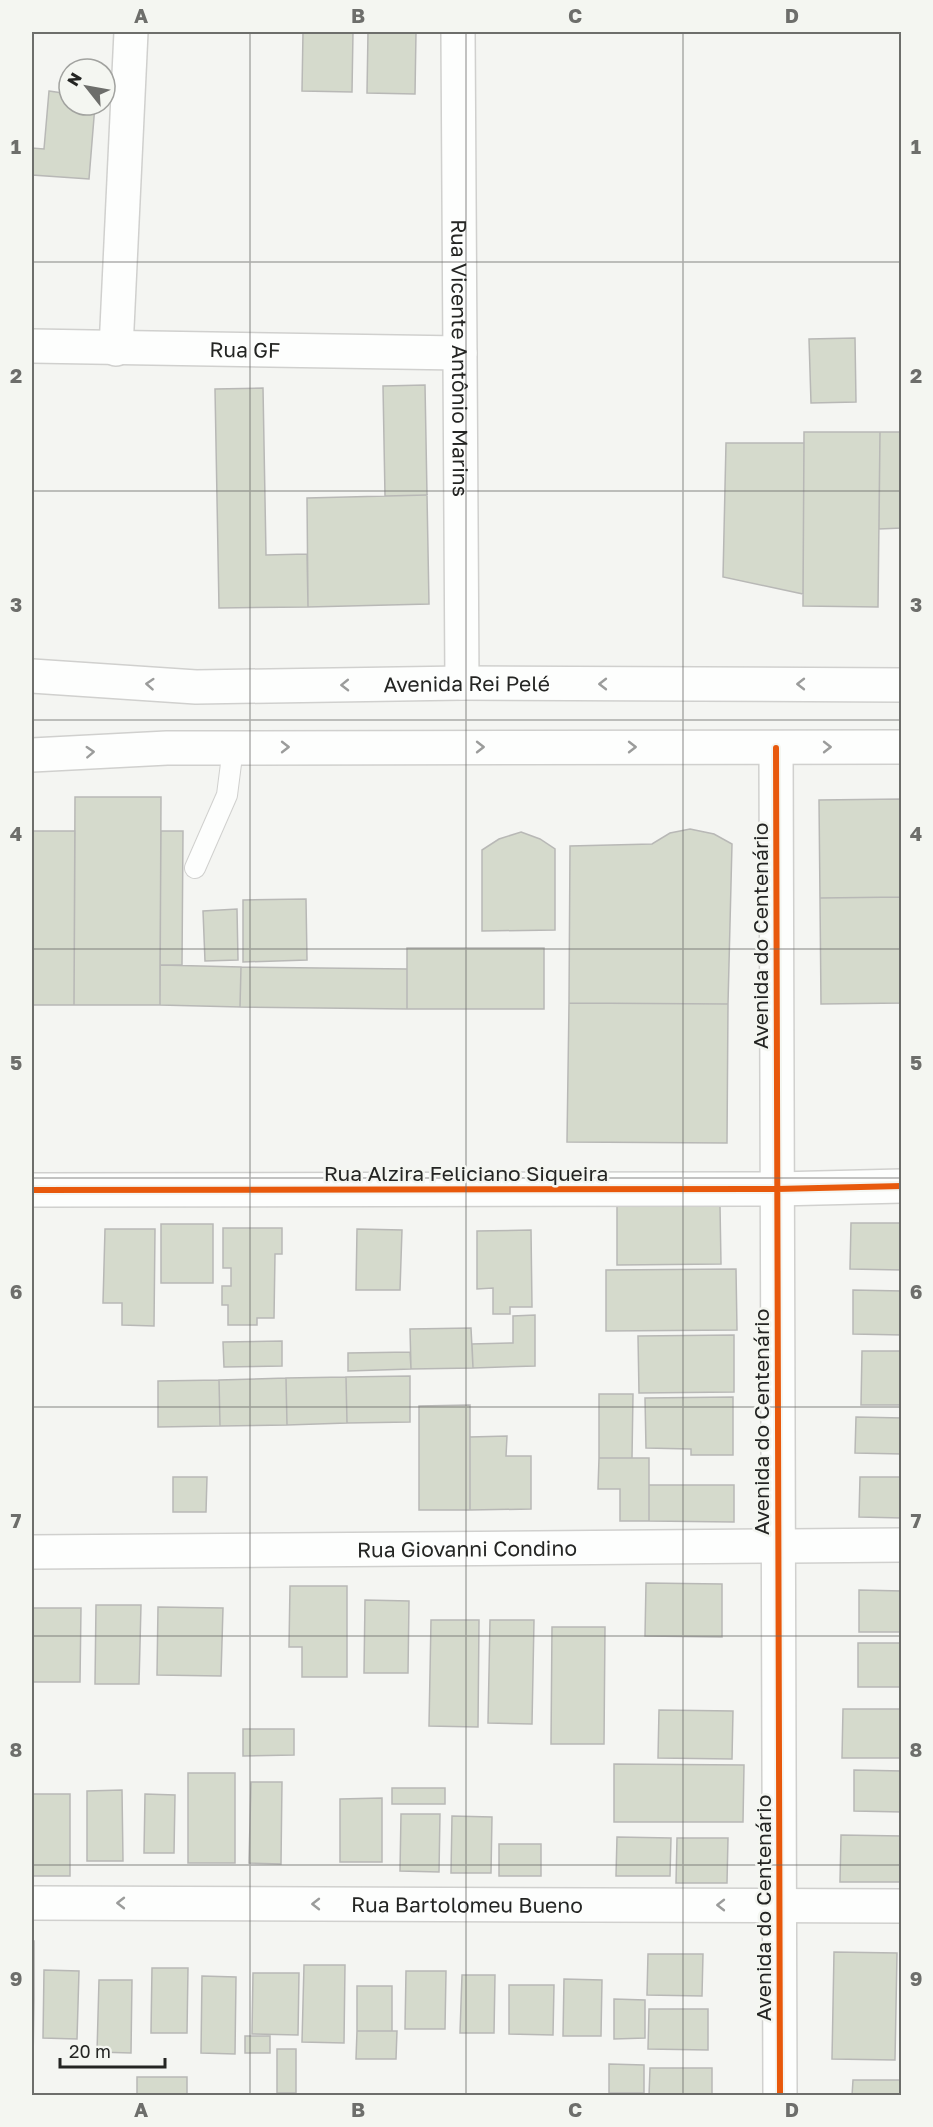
<svg xmlns="http://www.w3.org/2000/svg" width="933" height="2127" viewBox="0 0 933 2127" font-family="'Golos Text',sans-serif">
<style>
.building{fill:#d5dacc;stroke:#b8b8b6;stroke-width:1.5}
.lines{fill:none;stroke-linecap:round;stroke-linejoin:round}
.service-casing{stroke:#d0d0ce;stroke-width:22}
.minor-casing{stroke:#d0d0ce;stroke-width:36}
.tertiary-casing{stroke:#d0d0ce;stroke-width:36}
.primary-casing{stroke:#d0d0ce;stroke-width:36}
.service{stroke:#fdfefd;stroke-width:20}
.minor{stroke:#fdfefd;stroke-width:33}
.tertiary{stroke:#fdfefd;stroke-width:33}
.primary{stroke:#fdfefd;stroke-width:33}
.cycleway-casing{stroke:#f4f6f1;stroke-width:10}
.cycleway{stroke:#e8590c;stroke-width:6}
.oneway{stroke:#9b9c9b}
.grid{fill:none;stroke:#6d6e6b;stroke-width:1.5;stroke-opacity:0.55}
.labels{text-anchor:middle;dominant-baseline:central;stroke-width:5;stroke-linejoin:round;paint-order:stroke}
.street-label{font-size:21px;fill:#242523;stroke:#f4f6f1}
.neatline{fill:none;stroke:#6d6e6b;stroke-width:2}
.grid-label{font-size:20px;text-anchor:middle;font-weight:bold;fill:#6d6e6b}
</style>
<rect width="100%" height="100%" fill="#f4f5f2"/>
<path class="building" d="M 303,32 L 353,32 L 352,92 L 302,91 Z
M 368,32 L 416,32 L 415,94 L 367,93 Z
M 49,91 L 69,94 L 69,105 L 95,105 L 89,179 L 32,175 L 32,148 L 44,149 Z
M 855,338 L 856,402 L 811,403 L 809,339 Z
M 425,385 L 427,495 L 385,496 L 383,386 Z
M 263,388 L 266,555 L 307,554 L 308,607 L 219,608 L 215,389 Z
M 804,432 L 880,432 L 878,607 L 803,606 Z
M 880,432 L 902,432 L 902,528 L 879,529 Z
M 726,443 L 804,443 L 803,594 L 723,577 Z
M 427,495 L 429,604 L 308,607 L 307,498 Z
M 75,797 L 161,797 L 160,1005 L 74,1005 Z
M 902,799 L 902,897 L 820,898 L 819,800 Z
M 690,829 L 714,834 L 732,844 L 728,1004 L 569,1003 L 570,846 L 652,844 L 670,833 Z
M 32,831 L 75,831 L 74,1005 L 32,1005 Z
M 161,831 L 183,831 L 182,965 L 160,965 Z
M 521,832 L 540,839 L 555,849 L 555,930 L 482,931 L 482,850 L 499,839 Z
M 902,897 L 902,1003 L 821,1004 L 820,898 Z
M 306,899 L 307,960 L 243,962 L 243,900 Z
M 237,909 L 238,960 L 205,961 L 203,911 Z
M 407,948 L 544,948 L 544,1009 L 407,1009 Z
M 160,965 L 241,967 L 240,1007 L 160,1005 Z
M 241,967 L 407,969 L 407,1009 L 240,1007 Z
M 569,1003 L 728,1004 L 727,1143 L 567,1142 Z
M 617,1206 L 720,1206 L 721,1264 L 617,1265 Z
M 851,1223 L 902,1223 L 902,1270 L 850,1269 Z
M 161,1224 L 213,1224 L 213,1283 L 161,1283 Z
M 223,1228 L 282,1228 L 282,1254 L 275,1254 L 274,1318 L 257,1318 L 257,1325 L 228,1325 L 228,1305 L 222,1305 L 222,1286 L 231,1286 L 231,1268 L 223,1268 Z
M 105,1229 L 155,1229 L 154,1326 L 122,1325 L 122,1303 L 103,1303 Z
M 357,1229 L 402,1230 L 400,1290 L 356,1290 Z
M 531,1230 L 532,1307 L 510,1307 L 510,1314 L 493,1314 L 493,1288 L 477,1289 L 477,1231 Z
M 736,1269 L 737,1330 L 606,1331 L 606,1270 Z
M 853,1290 L 902,1291 L 902,1335 L 853,1334 Z
M 535,1315 L 535,1366 L 473,1368 L 472,1344 L 513,1343 L 513,1316 Z
M 471,1328 L 473,1368 L 411,1369 L 410,1329 Z
M 734,1335 L 734,1392 L 639,1393 L 638,1336 Z
M 282,1341 L 282,1366 L 224,1367 L 223,1342 Z
M 862,1351 L 902,1351 L 902,1405 L 861,1405 Z
M 410,1352 L 411,1369 L 348,1371 L 348,1353 Z
M 410,1376 L 410,1422 L 347,1423 L 346,1377 Z
M 346,1377 L 347,1423 L 287,1425 L 286,1378 Z
M 286,1378 L 287,1425 L 220,1426 L 219,1380 Z
M 219,1380 L 220,1426 L 158,1427 L 158,1381 Z
M 599,1394 L 633,1394 L 632,1458 L 599,1458 Z
M 733,1397 L 733,1455 L 691,1455 L 691,1449 L 646,1448 L 645,1398 Z
M 470,1405 L 470,1510 L 419,1510 L 419,1406 Z
M 856,1417 L 902,1418 L 902,1454 L 855,1453 Z
M 507,1436 L 506,1456 L 531,1456 L 531,1509 L 470,1510 L 470,1437 Z
M 599,1458 L 649,1458 L 649,1521 L 620,1521 L 620,1489 L 598,1489 Z
M 173,1477 L 207,1477 L 206,1512 L 173,1512 Z
M 860,1477 L 902,1477 L 902,1518 L 859,1517 Z
M 649,1485 L 734,1485 L 734,1522 L 649,1521 Z
M 646,1583 L 722,1584 L 722,1637 L 645,1636 Z
M 290,1586 L 347,1586 L 347,1677 L 302,1677 L 302,1647 L 289,1647 Z
M 859,1590 L 902,1591 L 902,1632 L 859,1632 Z
M 365,1600 L 409,1601 L 408,1673 L 364,1673 Z
M 96,1605 L 141,1605 L 139,1684 L 95,1684 Z
M 158,1607 L 223,1608 L 221,1676 L 157,1675 Z
M 32,1608 L 81,1608 L 80,1682 L 32,1682 Z
M 431,1620 L 479,1620 L 478,1727 L 429,1726 Z
M 490,1620 L 534,1620 L 532,1724 L 488,1723 Z
M 552,1627 L 605,1627 L 604,1744 L 551,1744 Z
M 858,1643 L 902,1643 L 902,1687 L 858,1687 Z
M 843,1709 L 902,1709 L 902,1758 L 842,1758 Z
M 659,1710 L 733,1711 L 732,1759 L 658,1758 Z
M 243,1729 L 294,1729 L 294,1755 L 243,1756 Z
M 614,1764 L 744,1765 L 743,1822 L 614,1822 Z
M 854,1770 L 902,1771 L 902,1812 L 854,1811 Z
M 188,1773 L 235,1773 L 235,1863 L 188,1863 Z
M 251,1782 L 282,1782 L 281,1864 L 249,1863 Z
M 392,1788 L 445,1788 L 445,1804 L 392,1804 Z
M 122,1790 L 123,1861 L 87,1861 L 87,1791 Z
M 32,1794 L 70,1794 L 70,1876 L 32,1876 Z
M 145,1794 L 175,1795 L 174,1853 L 144,1853 Z
M 382,1798 L 382,1862 L 340,1862 L 340,1799 Z
M 401,1814 L 440,1814 L 439,1872 L 400,1871 Z
M 452,1816 L 492,1817 L 491,1873 L 451,1873 Z
M 841,1835 L 902,1836 L 902,1882 L 840,1882 Z
M 617,1837 L 671,1838 L 670,1876 L 616,1876 Z
M 677,1838 L 728,1838 L 727,1883 L 676,1883 Z
M 499,1844 L 541,1844 L 541,1876 L 499,1876 Z
M 32,1941 L 34,1941 L 34,2000 L 32,2000 Z
M 834,1952 L 897,1953 L 895,2060 L 832,2059 Z
M 648,1954 L 703,1954 L 702,1996 L 647,1995 Z
M 304,1965 L 345,1965 L 344,2043 L 302,2042 Z
M 152,1968 L 188,1968 L 187,2033 L 151,2033 Z
M 44,1970 L 79,1971 L 77,2039 L 43,2038 Z
M 406,1971 L 446,1971 L 445,2029 L 405,2029 Z
M 253,1973 L 299,1973 L 298,2035 L 252,2034 Z
M 462,1975 L 495,1975 L 494,2033 L 460,2033 Z
M 202,1976 L 236,1977 L 235,2054 L 201,2053 Z
M 564,1979 L 602,1980 L 601,2036 L 563,2036 Z
M 99,1980 L 132,1980 L 131,2053 L 97,2052 Z
M 509,1985 L 554,1985 L 553,2035 L 509,2034 Z
M 357,1986 L 392,1986 L 392,2031 L 357,2031 Z
M 614,1999 L 645,2000 L 645,2038 L 614,2039 Z
M 32,2000 L 34,2000 L 33,2063 L 32,2063 Z
M 649,2009 L 708,2009 L 708,2050 L 648,2049 Z
M 357,2031 L 397,2031 L 396,2059 L 356,2059 Z
M 245,2036 L 270,2036 L 270,2053 L 245,2053 Z
M 277,2049 L 296,2049 L 296,2093 L 277,2093 Z
M 609,2064 L 644,2065 L 644,2093 L 609,2093 Z
M 650,2068 L 712,2068 L 712,2096 L 649,2096 Z
M 137,2077 L 187,2077 L 187,2096 L 137,2096 Z
M 853,2080 L 902,2080 L 902,2096 L 852,2096 Z"/>
<g class="lines">
<g class="service-casing">
<path id="service" d="M 195,868 L 227,795 L 233,748"/>
</g>
<g class="minor-casing">
<g id="minor">
<path id="s1" d="M 458,32 L 462,683"/>
<path id="s2" d="M 32,346 L 460,353"/>
<path d="M 116,349 L 131,32"/>
<path d="M 32,1190 L 777,1189 L 902,1186"/>
<path id="s3" d="M 32,1552 L 902,1545"/>
<path id="s4" d="M 32,1903 L 902,1906"/>
</g>
</g>
<g class="tertiary-casing">
<path id="tertiary" d="M 776,748 L 780,2096"/>
</g>
<g class="primary-casing">
<g id="primary">
<path id="s5" d="M 32,676 L 196,687 L 462,683 L 902,685"/>
<path d="M 32,755 L 167,748 L 902,747"/>
</g>
</g>
<use href="#service" class="service"/>
<use href="#minor" class="minor"/>
<use href="#tertiary" class="tertiary"/>
<use href="#primary" class="primary"/>
<g class="cycleway-casing">
<path id="cycleway" d="M 776,748 L 780,2096
M 32,1190 L 777,1189 L 902,1186"/>
</g>
<use href="#cycleway" class="cycleway"/>
</g>
<defs><path id="oneway-chevron" d="M-2-3.5L2.5 0L-2 3.5" fill="none" stroke-width="1.6" stroke-linecap="round" stroke-linejoin="round" transform="scale(1.5)"/></defs>
<g class="oneway">
<use href="#oneway-chevron" transform="translate(150 684) rotate(-176)"/>
<use href="#oneway-chevron" transform="translate(603 684) rotate(-180)"/>
<use href="#oneway-chevron" transform="translate(801 684) rotate(-180)"/>
<use href="#oneway-chevron" transform="translate(345 685) rotate(179)"/>
<use href="#oneway-chevron" transform="translate(285 747)"/>
<use href="#oneway-chevron" transform="translate(480 747)"/>
<use href="#oneway-chevron" transform="translate(632 747)"/>
<use href="#oneway-chevron" transform="translate(827 747)"/>
<use href="#oneway-chevron" transform="translate(90 752) rotate(-3)"/>
<use href="#oneway-chevron" transform="translate(121 1903) rotate(-180)"/>
<use href="#oneway-chevron" transform="translate(316 1904) rotate(-180)"/>
<use href="#oneway-chevron" transform="translate(721 1905) rotate(-180)"/>
</g>
<path class="grid" d="M 250,32 L 250,2096M 466,32 L 466,2096M 683,32 L 683,2096M 32,262 L 902,262M 32,491 L 902,491M 32,720 L 902,720M 32,949 L 902,949M 32,1178 L 902,1178M 32,1407 L 902,1407M 32,1636 L 902,1636M 32,1865 L 902,1865"/>
<g class="labels">
<g class="street-label">
<text stroke="none"><textPath href="#s2" startOffset="213">Rua GF</textPath></text>
<text stroke="none"><textPath href="#s1" startOffset="326">Rua Vicente Antônio Marins</textPath></text>
<text stroke="none"><textPath href="#s5" startOffset="435">Avenida Rei Pelé</textPath></text>
<text transform="translate(760 936) rotate(-90)">Avenida do Centenário</text>
<text x="466" y="1173">Rua Alzira Feliciano Siqueira</text>
<text transform="translate(761 1422) rotate(-90)">Avenida do Centenário</text>
<text stroke="none"><textPath href="#s3" startOffset="435">Rua Giovanni Condino</textPath></text>
<text stroke="none"><textPath href="#s4" startOffset="435">Rua Bartolomeu Bueno</textPath></text>
<text transform="translate(763 1908) rotate(-90)">Avenida do Centenário</text>
</g>
</g>
<rect width="933" height="2127" fill="none" stroke="#f4f6f1" stroke-width="66"/>
<g transform="translate(87 87) rotate(301)"><circle r="28" fill="#f4f6f1" stroke="#a1a29f" stroke-width="1.5"/>
<path d="M0-4.5L10 22L0 15L-10 22Z" fill="#6d6e6b"/>
<text y="-9" font-size="16" font-weight="bold" text-anchor="middle" fill="#242523">N</text>
</g>
<path d="M60 2058v9h105v-9" fill="none" stroke="#242523" stroke-width="3"/>
<text x="69" y="2058" font-size="18" fill="#242523" stroke="#f4f6f1" stroke-width="4.5" paint-order="stroke">20 m</text>
<rect x="33" y="33" width="867" height="2061" class="neatline"/>
<g class="grid-label">
<text x="141" y="23">A</text>
<text x="358" y="23">B</text>
<text x="575" y="23">C</text>
<text x="792" y="23">D</text>
<text x="16" y="154">1</text>
<text x="916" y="154">1</text>
<text x="16" y="383">2</text>
<text x="916" y="383">2</text>
<text x="16" y="612">3</text>
<text x="916" y="612">3</text>
<text x="16" y="841">4</text>
<text x="916" y="841">4</text>
<text x="16" y="1070">5</text>
<text x="916" y="1070">5</text>
<text x="16" y="1299">6</text>
<text x="916" y="1299">6</text>
<text x="16" y="1528">7</text>
<text x="916" y="1528">7</text>
<text x="16" y="1757">8</text>
<text x="916" y="1757">8</text>
<text x="16" y="1986">9</text>
<text x="916" y="1986">9</text>
<text x="141" y="2117">A</text>
<text x="358" y="2117">B</text>
<text x="575" y="2117">C</text>
<text x="792" y="2117">D</text>
</g>
</svg>
